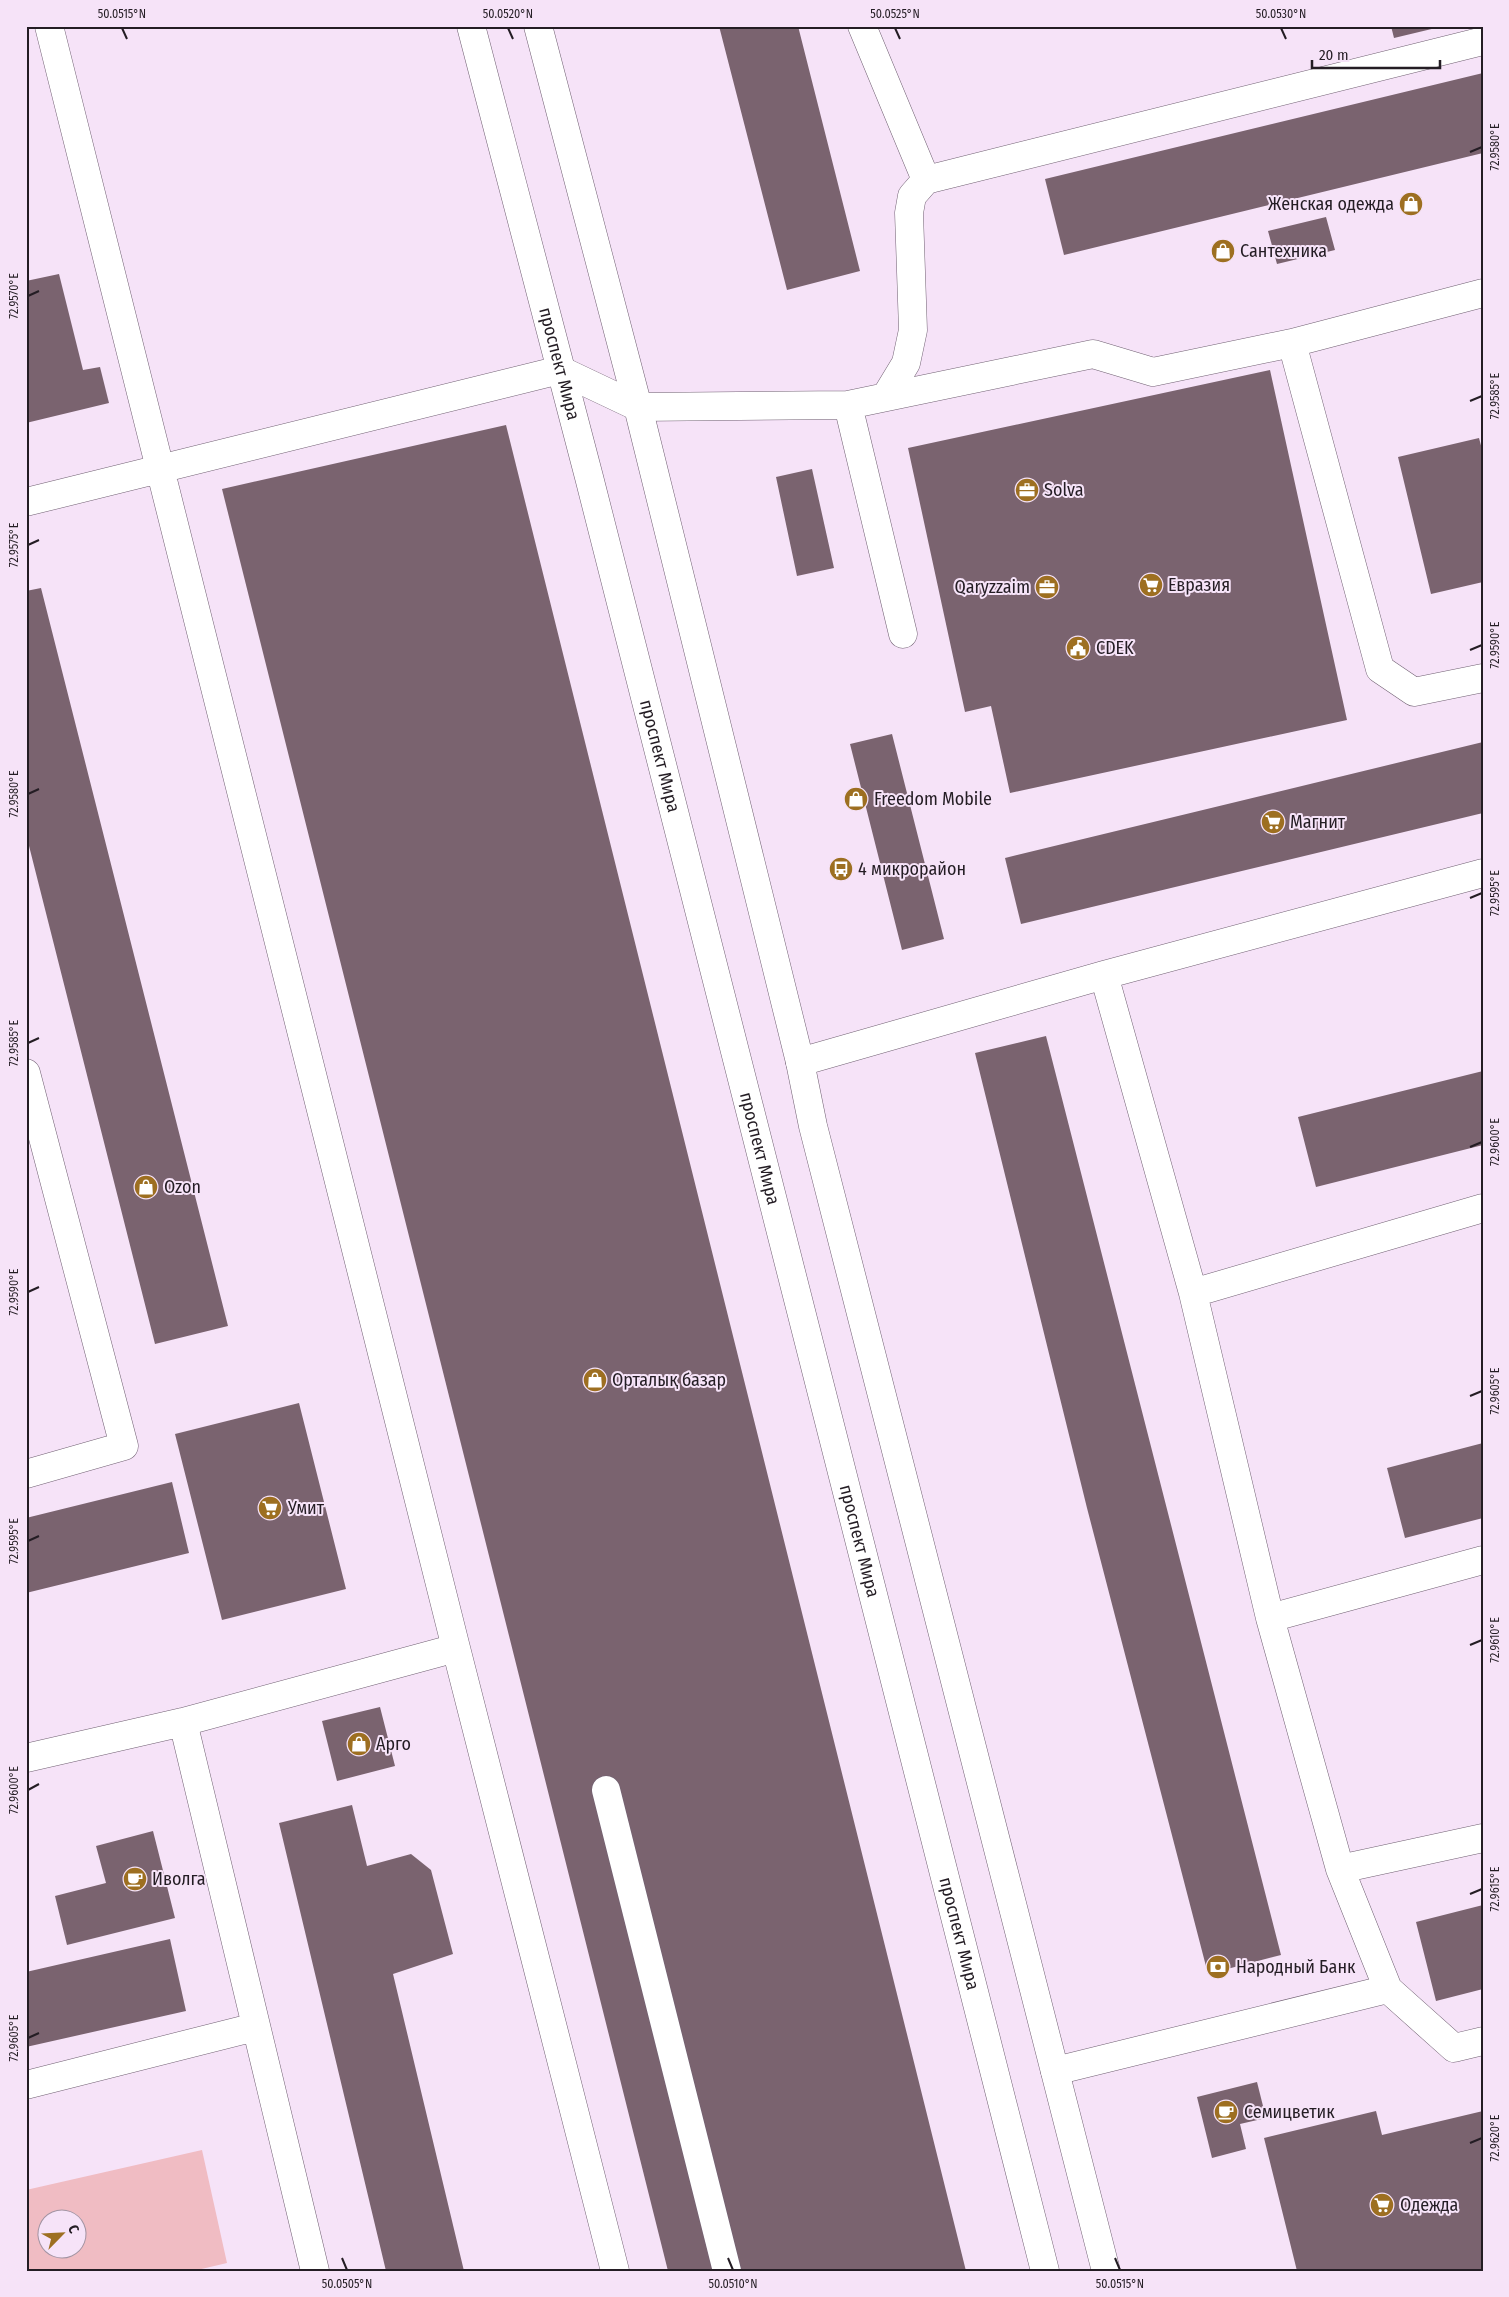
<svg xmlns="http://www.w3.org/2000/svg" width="1509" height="2297" viewBox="0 0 1509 2297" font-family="'Fira Sans Condensed',sans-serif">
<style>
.green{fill:#f0bcc3;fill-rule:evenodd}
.building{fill:#7a636f}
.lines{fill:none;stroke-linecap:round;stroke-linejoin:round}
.minor-casing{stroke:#716173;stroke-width:29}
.major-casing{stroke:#716173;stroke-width:29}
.minor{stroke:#fff;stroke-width:28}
.major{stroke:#fff;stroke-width:28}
.ticks{fill:none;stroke:#241d24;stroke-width:2}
.labels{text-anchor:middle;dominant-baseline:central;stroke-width:4;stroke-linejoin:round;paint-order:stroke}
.poi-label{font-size:18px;fill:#241d24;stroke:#f6e3f8;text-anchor:start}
.street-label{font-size:18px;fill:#241d24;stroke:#f6e3f8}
.neatline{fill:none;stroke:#241d24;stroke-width:2}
.ticks-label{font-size:12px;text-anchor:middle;fill:#241d24}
</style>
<rect width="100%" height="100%" fill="#f6e3f8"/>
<path class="green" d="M 202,2150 L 227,2263 L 193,2271 L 26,2271 L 26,2190 ZM 48,2220 L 78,2220 L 78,2250 L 48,2250 Z"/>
<path class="building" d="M 719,26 L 798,26 L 860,271 L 787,290 Z
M 1391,26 L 1440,26 L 1440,27 L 1394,38 Z
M 1483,73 L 1483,153 L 1064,255 L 1045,179 Z
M 1326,217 L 1335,250 L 1277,264 L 1268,231 Z
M 59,274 L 83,370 L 100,367 L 109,403 L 26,423 L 26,281 Z
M 1270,370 L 1347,720 L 1010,793 L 991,706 L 965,712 L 908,448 Z
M 506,425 L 966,2271 L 668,2271 L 222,489 Z
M 1479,438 L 1483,453 L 1483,582 L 1431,594 L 1398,457 Z
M 812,469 L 834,568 L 797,576 L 776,477 Z
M 41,588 L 228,1326 L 155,1344 L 26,834 L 26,591 Z
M 892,734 L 944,939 L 902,950 L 850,744 Z
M 1483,742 L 1483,813 L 1021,924 L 1005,858 Z
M 1046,1036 L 1281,1955 L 1208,1974 L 1087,1508 L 975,1053 Z
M 1483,1071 L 1483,1145 L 1316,1187 L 1298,1117 Z
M 299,1403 L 346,1589 L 222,1620 L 175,1434 Z
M 1483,1443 L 1483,1518 L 1405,1538 L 1387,1468 Z
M 172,1482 L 189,1553 L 26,1593 L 26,1518 Z
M 380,1707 L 395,1766 L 337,1781 L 322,1721 Z
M 352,1805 L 367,1866 L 411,1854 L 431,1870 L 453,1954 L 393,1974 L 464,2271 L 386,2271 L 279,1823 Z
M 153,1831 L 175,1918 L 67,1945 L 55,1896 L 106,1883 L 96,1846 Z
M 1483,1905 L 1483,1989 L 1436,2001 L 1416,1922 Z
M 170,1939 L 186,2011 L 26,2047 L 26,1972 Z
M 1257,2082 L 1266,2118 L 1240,2124 L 1246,2149 L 1212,2158 L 1197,2097 Z
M 1376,2111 L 1382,2135 L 1483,2111 L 1483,2271 L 1297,2271 L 1264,2138 Z"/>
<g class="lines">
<g class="minor-casing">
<path id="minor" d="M 49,26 L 456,1648 L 615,2271
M 862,26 L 926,180
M 1292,343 L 1483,293
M 886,396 L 906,363 L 913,330 L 909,213 L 912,196 L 926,180 L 1483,41
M 848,405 L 903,634
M 26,502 L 560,370 L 638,407 L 848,405 L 1093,354 L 1153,372 L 1292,343 L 1380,669 L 1414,692 L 1483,678
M 1104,975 L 1193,1293 L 1270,1618 L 1340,1869
M 800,1062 L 1104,975 L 1483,873
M 26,1073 L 124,1446 L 26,1474
M 1193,1293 L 1483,1208
M 1270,1618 L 1483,1560
M 183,1722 L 315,2271
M 26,1758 L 183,1722 L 456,1648
M 606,1790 L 727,2271
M 1388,1989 L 1340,1869 L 1483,1838
M 1055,2071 L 1388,1989 L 1454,2048 L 1483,2041
M 26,2085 L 255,2027"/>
</g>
<g class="major-casing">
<g id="major">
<path id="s1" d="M 471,26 L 589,477 L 1045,2271"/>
<path d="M 538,26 L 638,407 L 800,1062 L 813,1126 L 1106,2271"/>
</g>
</g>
<use href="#minor" class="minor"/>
<use href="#major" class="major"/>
</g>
<path class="ticks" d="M 122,28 L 127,39M 508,28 L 513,39M 895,28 L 900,39M 1281,28 L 1286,39M 1470,152 L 1482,147M 28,296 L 39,291M 1470,401 L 1482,396M 28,545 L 39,540M 1470,650 L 1482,645M 28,794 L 39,789M 1470,898 L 1482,893M 28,1043 L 39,1038M 1470,1147 L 1482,1142M 28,1292 L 39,1287M 1470,1396 L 1482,1391M 28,1541 L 39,1536M 1470,1645 L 1482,1640M 28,1790 L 39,1784M 1470,1894 L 1482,1889M 28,2038 L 39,2033M 1470,2143 L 1482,2138M 342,2258 L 347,2270M 728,2258 L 733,2270M 1115,2258 L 1120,2270"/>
<defs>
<g id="shop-disc" transform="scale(1.25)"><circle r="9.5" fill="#9d6f21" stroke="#f6e3f8"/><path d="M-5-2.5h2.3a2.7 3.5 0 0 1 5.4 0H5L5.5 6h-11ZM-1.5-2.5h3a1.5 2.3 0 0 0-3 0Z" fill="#fff"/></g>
<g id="office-disc" transform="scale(1.25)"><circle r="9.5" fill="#9d6f21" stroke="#f6e3f8"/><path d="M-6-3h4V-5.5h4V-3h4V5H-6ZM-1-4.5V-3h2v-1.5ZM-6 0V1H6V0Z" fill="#fff"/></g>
<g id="supermarket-disc" transform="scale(1.25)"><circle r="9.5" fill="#9d6f21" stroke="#f6e3f8"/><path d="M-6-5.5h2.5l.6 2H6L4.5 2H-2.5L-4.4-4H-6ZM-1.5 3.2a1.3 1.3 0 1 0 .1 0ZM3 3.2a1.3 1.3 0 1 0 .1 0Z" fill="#fff"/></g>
<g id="civic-disc" transform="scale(1.25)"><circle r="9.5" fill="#9d6f21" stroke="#f6e3f8"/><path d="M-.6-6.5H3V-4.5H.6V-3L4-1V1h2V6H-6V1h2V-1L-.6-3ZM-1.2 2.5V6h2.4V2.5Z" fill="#fff"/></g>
<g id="bus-disc" transform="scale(1.25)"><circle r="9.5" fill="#9d6f21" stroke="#f6e3f8"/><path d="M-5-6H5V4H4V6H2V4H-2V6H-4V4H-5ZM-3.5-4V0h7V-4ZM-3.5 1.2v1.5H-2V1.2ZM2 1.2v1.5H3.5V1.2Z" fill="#fff"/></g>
<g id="cafe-disc" transform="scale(1.25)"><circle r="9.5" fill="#9d6f21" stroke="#f6e3f8"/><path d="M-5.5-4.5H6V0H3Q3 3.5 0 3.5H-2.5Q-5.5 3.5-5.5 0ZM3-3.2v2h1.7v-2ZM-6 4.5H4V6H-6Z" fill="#fff"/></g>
<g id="bank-disc" transform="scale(1.25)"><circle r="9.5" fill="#9d6f21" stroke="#f6e3f8"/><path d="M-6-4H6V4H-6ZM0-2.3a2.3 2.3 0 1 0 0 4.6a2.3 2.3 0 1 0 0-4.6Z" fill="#fff"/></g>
</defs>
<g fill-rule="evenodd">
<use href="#shop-disc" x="1411" y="204"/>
<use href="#shop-disc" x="1223" y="251"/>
<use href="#office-disc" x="1027" y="490"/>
<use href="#supermarket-disc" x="1151" y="585"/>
<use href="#office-disc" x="1047" y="587"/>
<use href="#civic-disc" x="1078" y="648"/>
<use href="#shop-disc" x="856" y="799"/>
<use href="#supermarket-disc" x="1273" y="822"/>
<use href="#bus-disc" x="841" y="869"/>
<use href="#shop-disc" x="146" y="1187"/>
<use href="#shop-disc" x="595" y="1380"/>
<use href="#supermarket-disc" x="270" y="1508"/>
<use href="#shop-disc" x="359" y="1744"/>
<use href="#cafe-disc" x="135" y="1879"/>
<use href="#bank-disc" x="1218" y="1967"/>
<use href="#cafe-disc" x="1226" y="2112"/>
<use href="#supermarket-disc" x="1382" y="2205"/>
</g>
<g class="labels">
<g class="poi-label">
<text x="1394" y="204" text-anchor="end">Женская одежда</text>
<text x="1240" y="251">Сантехника</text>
<text x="1044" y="490">Solva</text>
<text x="1168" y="585">Евразия</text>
<text x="1030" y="587" text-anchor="end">Qaryzzaim</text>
<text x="1096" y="648">CDEK</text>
<text x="874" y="799">Freedom Mobile</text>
<text x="1290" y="822">Магнит</text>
<text x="858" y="869">4 микрорайон</text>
<text x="164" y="1187">Ozon</text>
<text x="612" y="1380">Орталық базар</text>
<text x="288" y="1508">Умит</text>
<text x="376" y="1744">Арго</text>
<text x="152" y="1879">Иволга</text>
<text x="1236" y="1967">Народный Банк</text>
<text x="1244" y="2112">Семицветик</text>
<text x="1400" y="2205">Одежда</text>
</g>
<g class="street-label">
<text stroke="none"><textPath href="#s1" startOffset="349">проспект Мира</textPath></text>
<text stroke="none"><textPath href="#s1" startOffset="754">проспект Мира</textPath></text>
<text stroke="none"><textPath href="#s1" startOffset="1159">проспект Мира</textPath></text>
<text stroke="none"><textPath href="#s1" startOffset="1564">проспект Мира</textPath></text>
<text stroke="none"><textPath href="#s1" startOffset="1969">проспект Мира</textPath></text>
</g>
</g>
<rect width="1509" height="2297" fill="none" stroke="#f6e3f8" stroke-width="55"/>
<g transform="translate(62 2234) rotate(66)"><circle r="24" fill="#f6e3f8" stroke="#a294a3"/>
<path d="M0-4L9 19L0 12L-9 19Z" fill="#9d6f21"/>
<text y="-8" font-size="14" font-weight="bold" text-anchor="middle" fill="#241d24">С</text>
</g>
<path d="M1312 60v8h128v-8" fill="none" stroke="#241d24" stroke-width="2.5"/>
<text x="1319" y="60" font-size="15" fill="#241d24" stroke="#f6e3f8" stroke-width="4" paint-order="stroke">20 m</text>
<rect x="28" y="28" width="1454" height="2242" class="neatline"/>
<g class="ticks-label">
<text x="122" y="18">50.0515°N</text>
<text x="508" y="18">50.0520°N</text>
<text x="895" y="18">50.0525°N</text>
<text x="1281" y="18">50.0530°N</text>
<text transform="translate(1495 147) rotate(-90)" y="4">72.9580°E</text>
<text transform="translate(14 296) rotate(-90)" y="4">72.9570°E</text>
<text transform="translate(1495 396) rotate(-90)" y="4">72.9585°E</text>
<text transform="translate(14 545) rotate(-90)" y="4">72.9575°E</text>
<text transform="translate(1495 645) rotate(-90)" y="4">72.9590°E</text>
<text transform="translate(14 794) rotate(-90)" y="4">72.9580°E</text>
<text transform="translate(1495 893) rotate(-90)" y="4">72.9595°E</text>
<text transform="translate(14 1043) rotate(-90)" y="4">72.9585°E</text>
<text transform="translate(1495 1142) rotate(-90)" y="4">72.9600°E</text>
<text transform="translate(14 1292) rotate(-90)" y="4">72.9590°E</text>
<text transform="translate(1495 1391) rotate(-90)" y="4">72.9605°E</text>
<text transform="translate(14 1541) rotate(-90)" y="4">72.9595°E</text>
<text transform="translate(1495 1640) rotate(-90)" y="4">72.9610°E</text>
<text transform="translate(14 1790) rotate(-90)" y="4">72.9600°E</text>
<text transform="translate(1495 1889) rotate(-90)" y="4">72.9615°E</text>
<text transform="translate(14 2038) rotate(-90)" y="4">72.9605°E</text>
<text transform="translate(1495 2138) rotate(-90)" y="4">72.9620°E</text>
<text x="347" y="2288">50.0505°N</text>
<text x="733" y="2288">50.0510°N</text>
<text x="1120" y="2288">50.0515°N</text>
</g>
</svg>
